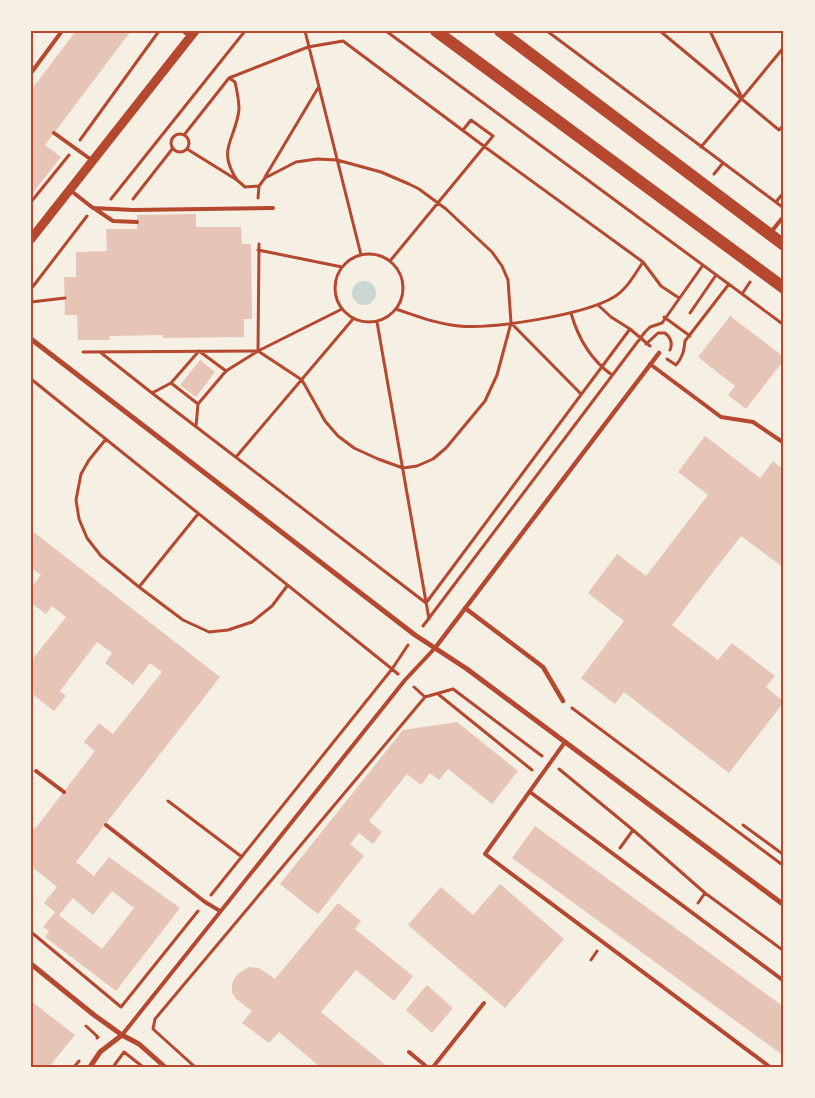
<svg xmlns="http://www.w3.org/2000/svg" width="815" height="1098" viewBox="0 0 815 1098" font-family="Lora,serif">
<style>
.water{fill:#c9d6d2}
.building{fill:#e6c5b7;fill-rule:evenodd}
.lines{fill:none;stroke-linecap:round;stroke-linejoin:round}
.path{stroke:#b5482f;stroke-width:3}
.service{stroke:#b5482f;stroke-width:4}
.pedestrian{stroke:#b5482f;stroke-width:4.5}
.minor{stroke:#b5482f;stroke-width:5}
.tertiary{stroke:#b5482f;stroke-width:9}
.primary{stroke:#b5482f;stroke-width:12}
.neatline{fill:none;stroke:#b5482f;stroke-width:2}
</style>
<rect width="100%" height="100%" fill="#f6efe4"/>
<path class="water" d="M352 293a12 12 0 1 1 24 0a12 12 0 1 1-24 0Z"/>
<path class="building" d="M 76,31 L 131,31 L 45,145 L 61,157 L 31,195 L 31,90 Z
M 196,214 L 196,227 L 241,227 L 242,244 L 251,244 L 252,319 L 244,319 L 244,337 L 163,338 L 163,335 L 109,336 L 110,340 L 78,340 L 77,315 L 65,315 L 64,277 L 76,277 L 76,252 L 107,251 L 106,229 L 137,229 L 137,215 Z
M 730,316 L 784,357 L 784,360 L 746,409 L 728,395 L 735,386 L 698,357 Z
M 200,360 L 215,372 L 196,397 L 180,385 Z
M 705,436 L 760,478 L 773,461 L 784,470 L 784,568 L 741,536 L 672,625 L 718,660 L 732,643 L 775,676 L 766,687 L 784,702 L 729,773 L 624,692 L 615,704 L 581,678 L 624,621 L 588,593 L 617,554 L 646,576 L 708,495 L 678,472 Z
M 31,530 L 220,677 L 76,862 L 94,876 L 109,857 L 180,908 L 116,991 L 45,937 L 49,931 L 43,927 L 55,912 L 44,903 L 57,887 L 31,866 L 31,826 L 35,829 L 95,751 L 84,742 L 99,723 L 113,734 L 162,672 L 150,663 L 133,685 L 105,663 L 112,653 L 97,642 L 60,691 L 66,696 L 54,711 L 31,693 L 31,661 L 66,617 L 52,606 L 46,614 L 31,603 L 31,588 L 41,575 L 31,567 ZM 112,891 L 134,908 L 102,949 L 59,915 L 73,898 L 93,915 Z
M 457,722 L 518,771 L 492,804 L 448,769 L 439,780 L 430,773 L 421,785 L 407,774 L 369,821 L 382,832 L 373,844 L 359,833 L 350,844 L 364,856 L 318,914 L 280,884 L 403,730 Z
M 535,826 L 784,1007 L 784,1056 L 512,858 Z
M 500,884 L 564,939 L 505,1008 L 408,925 L 441,887 L 473,915 Z
M 338,903 L 361,921 L 355,929 L 413,976 L 394,1001 L 356,970 L 321,1012 L 388,1067 L 320,1067 L 279,1032 L 269,1043 L 242,1023 L 252,1011 L 235,998 L 232,992 L 232,985 L 234,979 L 238,974 L 249,967 L 259,968 L 275,979 Z
M 427,985 L 453,1008 L 432,1033 L 406,1010 Z
M 31,1001 L 75,1035 L 49,1067 L 31,1067 Z"/>
<g class="lines">
<path class="path" d="M 305,31 L 361,255
M 386,31 L 784,325
M 547,31 L 781,206
M 660,31 L 779,130 L 784,125
M 229,78 L 235,82 C 237,91 239,101 239,109 C 236,140 216,148 237,180
M 742,98 L 784,47
M171 143a9 9 0 1 1 18 0a9 9 0 1 1-18 0Z
M 184,135 L 229,78 L 308,47 L 343,41 L 485,147 L 643,262 L 661,286 L 679,298
M 80,140 L 159,31
M 701,147 L 742,98 L 710,31
M 187,149 L 237,180 L 245,187 L 259,186
M 714,174 L 723,163
M 265,177 L 318,88
M 258,198 L 259,186 L 265,178 L 296,162 L 317,159 L 337,160 L 381,172 L 409,184 L 419,189 L 446,209 L 492,252 L 502,266 L 508,280 L 511,323 L 497,375 L 485,401 L 446,448 L 433,459 L 417,466 L 403,468 L 378,459 L 354,448 L 338,436 L 325,421 L 302,380 L 258,351 L 259,244
M 111,199 L 245,31
M 133,199 L 173,148
M 31,202 L 69,155
M 776,202 L 784,192
M 258,250 L 342,267
M335 288a34 34 0 1 1 68 0a34 34 0 1 1-68 0Z
M 390,261 L 493,136 L 471,120 L 463,130
M 31,289 L 87,216
M 742,294 L 750,282
M 31,302 L 65,298
M 598,305 L 611,317 L 630,329
M 396,309 C 417,316 437,324 459,326 C 494,329 584,315 614,297 C 627,289 635,274 643,262
M 571,313 C 578,338 591,360 612,375
M 690,313 L 716,275
M 664,317 L 690,336
M 377,322 L 429,619
M 512,324 L 581,394
M 646,344 L 658,333 L 665,333 C 671,338 673,343 670,350
M 83,352 L 258,351
M 100,352 L 152,393 L 426,603 L 630,329 L 650,346
M 667,359 L 676,365 C 683,357 684,350 685,341 L 729,284
M 31,379 L 392,669 L 211,895
M 171,383 L 199,351 L 226,371
M 152,393 L 171,383 L 198,404
M 196,426 L 198,404 L 226,371 L 258,351 L 342,309
M 106,439 L 89,460 L 81,474 L 76,500 L 79,519 L 87,538 L 101,556 L 139,587 L 183,620 L 209,632 L 228,630 L 252,622 L 272,606 L 287,586
M 236,457 L 353,319
M 139,587 L 198,514
M 423,626 L 645,332 L 650,327 L 662,323 L 703,265
M 398,674 L 392,669 L 408,645
M 414,687 L 425,697
M 438,694 L 532,770
M 572,708 L 784,866
M 559,769 L 633,830 L 705,893 L 784,951
M 168,801 L 242,857
M 743,825 L 784,855
M 620,848 L 633,830
M 698,903 L 705,893
M 31,932 L 121,1007 L 198,911
M 591,960 L 597,951
M 86,1026 L 98,1037 L 97,1038
M 74,1067 L 79,1061
M 113,1067 L 124,1052 L 143,1067
M 195,1067 L 153,1029 L 155,1019 L 425,697 L 453,689 L 542,756"/>
<path class="service" d="M 183,31 L 191,37
M 31,73 L 62,31
M 54,133 L 93,161
M 70,190 L 93,208 L 133,210 L 273,208
M 95,209 L 113,221 L 137,222
M 771,232 L 784,216
M 650,364 L 721,417 L 753,422 L 784,443
M 565,742 L 485,854 L 770,1067
M 36,771 L 64,792
M 530,792 L 784,981
M 106,825 L 205,902 L 220,911
M 122,1035 L 405,680 L 435,648
M 409,1052 L 427,1067
M 433,1067 L 484,1003"/>
<path class="pedestrian" d="M 465,608 L 543,667 L 563,701
M 435,648 L 659,353"/>
<path class="minor" d="M 31,339 L 415,635 L 467,669 L 784,905
M 31,964 L 94,1015 L 122,1035 L 139,1044 L 165,1067
M 90,1067 L 100,1052 L 122,1035"/>
<path class="tertiary" d="M 31,239 L 195,31"/>
<path class="primary" d="M 436,31 L 784,288
M 500,31 L 784,245"/>
</g>
<rect width="815" height="1098" fill="none" stroke="#f6efe4" stroke-width="65"/>
<rect x="32" y="32" width="750" height="1034" class="neatline"/>
</svg>
